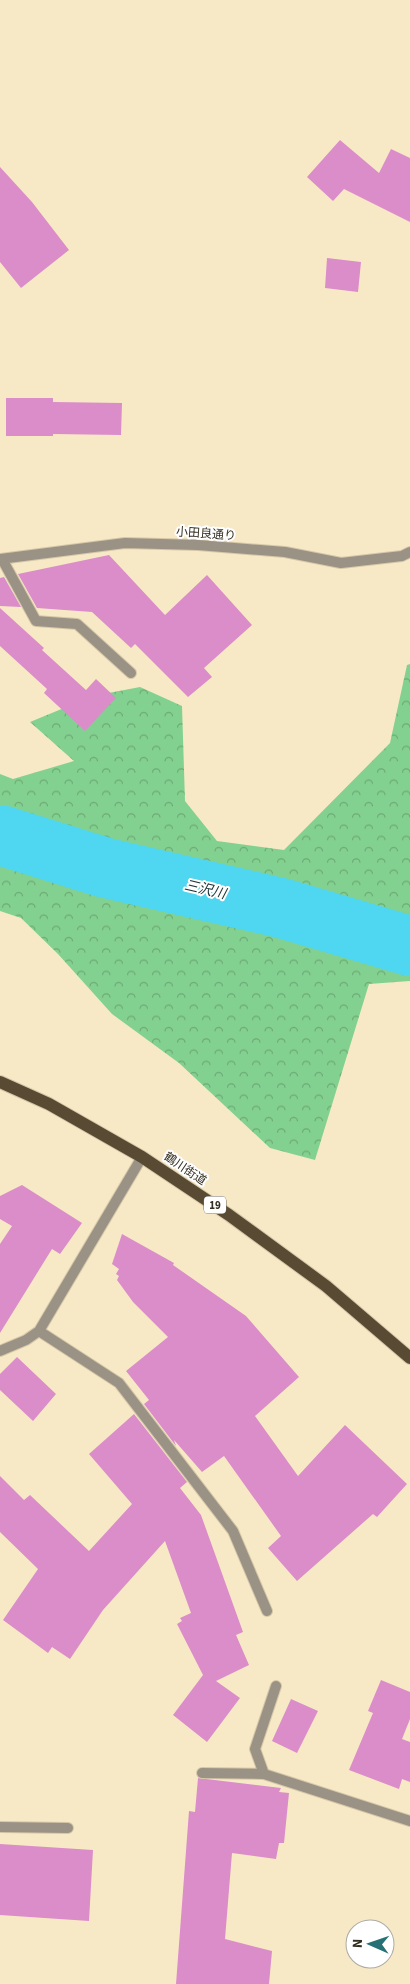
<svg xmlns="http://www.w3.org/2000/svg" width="410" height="1984" viewBox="0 0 410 1984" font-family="'Source Sans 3','Noto Sans JP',sans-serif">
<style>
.forest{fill:url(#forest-crowns)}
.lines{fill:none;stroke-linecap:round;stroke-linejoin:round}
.river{stroke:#4fd6f1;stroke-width:60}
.building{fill:#da8dc9}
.street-casing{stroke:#d5c7a8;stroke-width:12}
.primary-casing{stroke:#d5c7a8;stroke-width:14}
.street{stroke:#9a9285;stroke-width:10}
.primary{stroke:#594b33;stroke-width:12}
.labels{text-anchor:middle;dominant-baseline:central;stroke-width:4;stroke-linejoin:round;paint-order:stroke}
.shield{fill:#fff;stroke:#706d63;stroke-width:1}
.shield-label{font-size:11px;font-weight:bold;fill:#332e20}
.street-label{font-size:12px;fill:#332e20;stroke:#fff}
.water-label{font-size:14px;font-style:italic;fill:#1c3237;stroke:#fff}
</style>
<defs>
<pattern id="forest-crowns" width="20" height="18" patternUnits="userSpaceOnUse" patternTransform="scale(1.25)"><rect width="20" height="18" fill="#83d190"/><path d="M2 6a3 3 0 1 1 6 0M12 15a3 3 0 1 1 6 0" fill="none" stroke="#6caa75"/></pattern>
</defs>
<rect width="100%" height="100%" fill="#f8e9c6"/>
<path class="forest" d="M 410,664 L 410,981 L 369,984 L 315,1160 L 270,1148 L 179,1063 L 112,1014 L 58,954 L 21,918 L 0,911 L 0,774 L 13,779 L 74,761 L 30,722 L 93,696 L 140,687 L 182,706 L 185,801 L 217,841 L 284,850 L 390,743 L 407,665 Z"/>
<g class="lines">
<path class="river" d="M 0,835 L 106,868 L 281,908 L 410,946"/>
</g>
<path class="building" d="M 340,140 L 379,173 L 391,149 L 410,158 L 410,222 L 344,189 L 333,201 L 307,177 Z
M 0,167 L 32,202 L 69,250 L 21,288 L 0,262 Z
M 327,258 L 361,262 L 358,292 L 325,288 Z
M 6,398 L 53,398 L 53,402 L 122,403 L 121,435 L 53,434 L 53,436 L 6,436 Z
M 109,555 L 165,615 L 207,575 L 252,625 L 204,668 L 212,677 L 188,697 L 135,644 L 131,648 L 92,612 L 37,608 L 18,574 Z
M 4,577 L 21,607 L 0,606 L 0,578 Z
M 0,608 L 44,648 L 42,650 L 86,690 L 96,679 L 116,698 L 85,731 L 44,693 L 47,689 L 0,646 Z
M 22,1185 L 82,1223 L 60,1254 L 52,1249 L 0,1333 L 0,1244 L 12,1226 L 0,1219 L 0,1196 Z
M 122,1234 L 174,1263 L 173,1265 L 246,1316 L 299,1377 L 255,1416 L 298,1476 L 345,1425 L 407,1484 L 377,1517 L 373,1514 L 297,1581 L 268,1548 L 281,1536 L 224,1456 L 202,1472 L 174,1440 L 176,1446 L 144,1404 L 149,1400 L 126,1371 L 168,1337 L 133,1302 L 117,1280 L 119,1276 L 116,1274 L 119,1269 L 112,1264 Z
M 17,1357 L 56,1394 L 33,1421 L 0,1390 L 0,1374 Z
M 134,1414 L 187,1482 L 180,1488 L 201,1515 L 243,1632 L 236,1635 L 249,1665 L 216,1681 L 240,1698 L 207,1742 L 173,1715 L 203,1675 L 177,1624 L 182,1621 L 180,1618 L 191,1613 L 165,1541 L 103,1610 L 70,1659 L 52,1647 L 48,1653 L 3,1620 L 38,1569 L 0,1532 L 0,1476 L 24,1500 L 30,1495 L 89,1551 L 132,1504 L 89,1454 Z
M 381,1680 L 410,1692 L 410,1719 L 402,1739 L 410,1742 L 410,1782 L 402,1779 L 399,1789 L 349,1770 L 373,1713 L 368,1711 Z
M 291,1699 L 318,1711 L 297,1753 L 272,1741 Z
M 198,1778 L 281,1788 L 279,1792 L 289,1793 L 284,1843 L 279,1843 L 276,1859 L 232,1853 L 225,1939 L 272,1951 L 269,1984 L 176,1984 L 189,1811 L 195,1812 Z
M 0,1844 L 93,1850 L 89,1921 L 0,1915 Z"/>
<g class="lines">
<g class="street-casing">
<path id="street" d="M 0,559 L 125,543 L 198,545 L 285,552 L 341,563 L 402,556 L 410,552
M 2,559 L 36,621 L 77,624 L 131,673
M 39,1331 L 119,1383 L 233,1531 L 267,1611
M 0,1351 L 26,1340 L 39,1331 L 142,1157
M 202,1773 L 264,1774 L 410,1821
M 264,1774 L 255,1749 L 276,1686
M 0,1827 L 68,1828"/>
</g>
<g class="primary-casing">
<path id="primary" d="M 0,1082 L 49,1104 L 142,1157 L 229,1215 L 326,1286 L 410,1358"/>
</g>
<use href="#street" class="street"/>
<use href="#primary" class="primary"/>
</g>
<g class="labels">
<rect class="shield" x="204" y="1196.5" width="22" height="17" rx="4"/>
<g class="shield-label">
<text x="215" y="1205">19</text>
</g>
<g class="street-label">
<text transform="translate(206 534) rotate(4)">小田良通り</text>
<text transform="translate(185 1169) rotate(34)">鶴川街道</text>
</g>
<g class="water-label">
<text transform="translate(205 890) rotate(13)">三沢川</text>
</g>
</g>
<g transform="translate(370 1944) rotate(272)"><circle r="24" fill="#ffffff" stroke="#adaba6"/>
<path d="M0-4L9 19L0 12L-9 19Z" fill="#267175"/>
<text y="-8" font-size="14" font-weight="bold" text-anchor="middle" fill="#332e20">N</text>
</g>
</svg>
